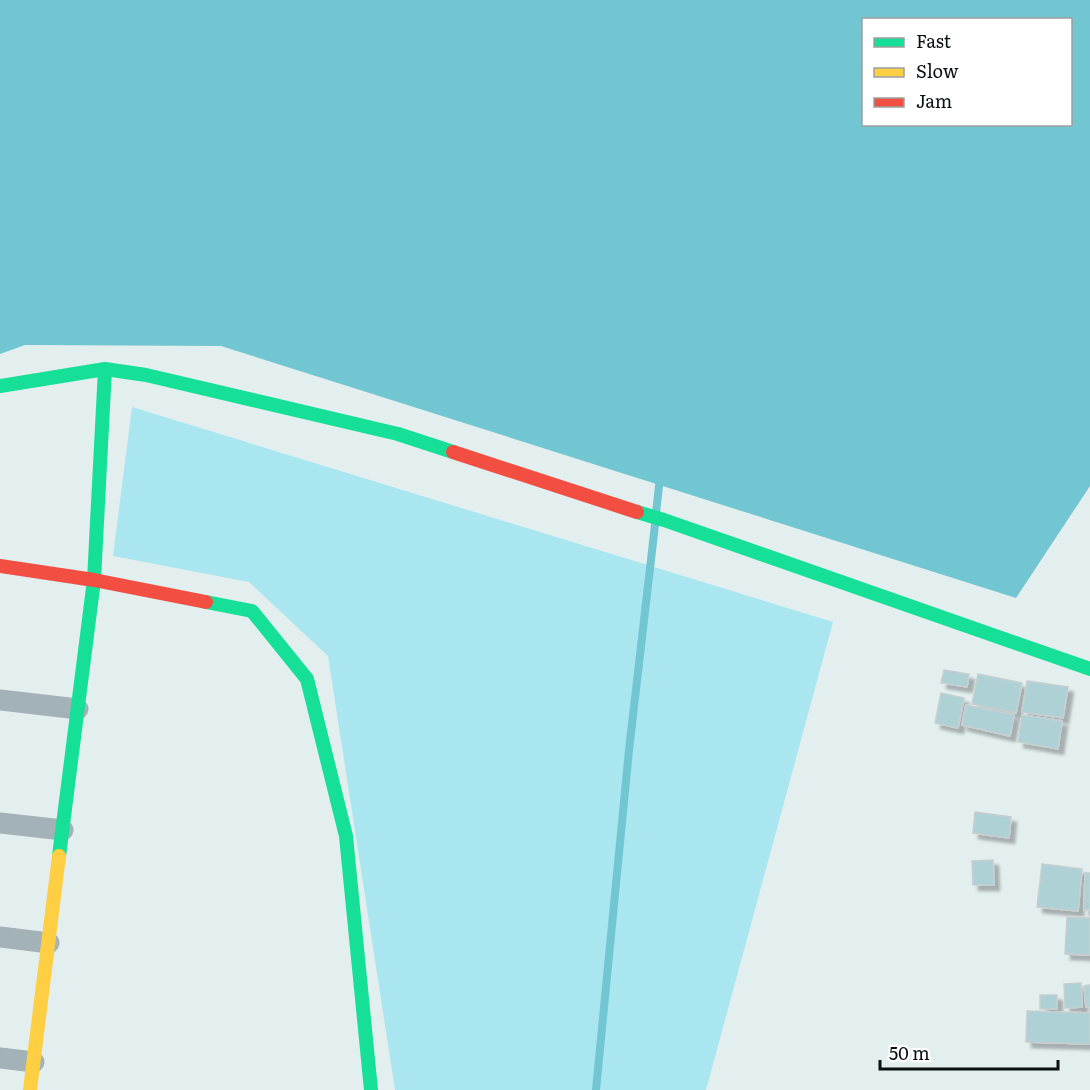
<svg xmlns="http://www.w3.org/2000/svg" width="1090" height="1090" viewBox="0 0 1090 1090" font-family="Literata,serif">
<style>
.green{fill:#a9e6ef}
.water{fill:#72c6d2;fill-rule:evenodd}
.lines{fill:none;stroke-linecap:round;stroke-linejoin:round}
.stream{stroke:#72c6d2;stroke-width:8}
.building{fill:#aed1d6;stroke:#c6cfd0;stroke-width:1.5;filter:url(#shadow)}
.street{stroke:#a3b2b6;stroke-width:21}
.fast{stroke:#16e098;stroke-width:14}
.slow{stroke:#ffcf43;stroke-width:14}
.jam{stroke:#f24e42;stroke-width:14}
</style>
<defs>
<filter id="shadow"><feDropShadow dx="5.5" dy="5.5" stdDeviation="1.5" flood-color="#0004"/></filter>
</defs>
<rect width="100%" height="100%" fill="#e3eeef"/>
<path class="green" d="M 132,407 L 833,622 L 706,1090 L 395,1090 L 328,656 L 249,582 L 113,556 Z"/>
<path class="water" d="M 0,0 L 1090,0 L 1090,486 L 1016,598 L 221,346 L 25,345 L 0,354 ZM 864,20 L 1070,20 L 1070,124 L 864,124 Z"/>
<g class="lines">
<path class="stream" d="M 656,513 L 660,477
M 596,1090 L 629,750 L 655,525"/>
</g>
<path class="building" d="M 944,670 L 969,674 L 967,687 L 941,683 Z
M 978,674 L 1022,683 L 1016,713 L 972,704 Z
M 1027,681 L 1068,687 L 1063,718 L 1022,712 Z
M 941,693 L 964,698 L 958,728 L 935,723 Z
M 966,705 L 1014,715 L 1010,736 L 962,725 Z
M 1022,715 L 1062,721 L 1058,749 L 1018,742 Z
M 975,812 L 1011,817 L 1009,838 L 973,833 Z
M 993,860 L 994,885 L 973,885 L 972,861 Z
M 1042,864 L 1082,869 L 1078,911 L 1037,907 Z
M 1085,873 L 1090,873 L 1090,910 L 1084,910 Z
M 1067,917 L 1090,918 L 1090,955 L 1065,954 Z
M 1081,983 L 1082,1007 L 1065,1008 L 1064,984 Z
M 1090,985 L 1090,1007 L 1086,1007 L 1084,986 Z
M 1040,995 L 1057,995 L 1057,1009 L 1040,1009 Z
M 1027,1011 L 1090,1013 L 1090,1044 L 1026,1042 Z"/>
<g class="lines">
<path class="street" d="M 0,700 L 78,709
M 0,823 L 63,830
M 0,937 L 49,943
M 0,1058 L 34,1062"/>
<path class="fast" d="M 0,386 L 105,369 L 146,375 L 398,434 L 453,452
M 637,512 L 664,520 L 1090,669
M 206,602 L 252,611 L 307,679 L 346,836 L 371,1090
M 59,856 L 94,580 L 105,369"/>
<path class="slow" d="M 30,1090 L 59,856"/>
<path class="jam" d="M 453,452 L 637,512
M 0,566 L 94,580 L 206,602"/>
</g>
<rect x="862" y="18" width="210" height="108" fill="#ffffff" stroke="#9da0a0" stroke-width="1.5"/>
<rect x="874" y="38" width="30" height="9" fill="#16e098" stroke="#9da0a0" stroke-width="1.5"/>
<text x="916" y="48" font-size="18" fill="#091112">Fast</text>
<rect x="874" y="68" width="30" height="9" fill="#ffcf43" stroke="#9da0a0" stroke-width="1.5"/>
<text x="916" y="78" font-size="18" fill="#091112">Slow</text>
<rect x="874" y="98" width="30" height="9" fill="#f24e42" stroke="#9da0a0" stroke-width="1.5"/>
<text x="916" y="108" font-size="18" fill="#091112">Jam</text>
<path d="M880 1060v9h178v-9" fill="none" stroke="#091112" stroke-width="3"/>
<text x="889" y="1060" font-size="18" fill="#091112" stroke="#ffffff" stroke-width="4.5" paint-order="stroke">50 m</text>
</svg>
